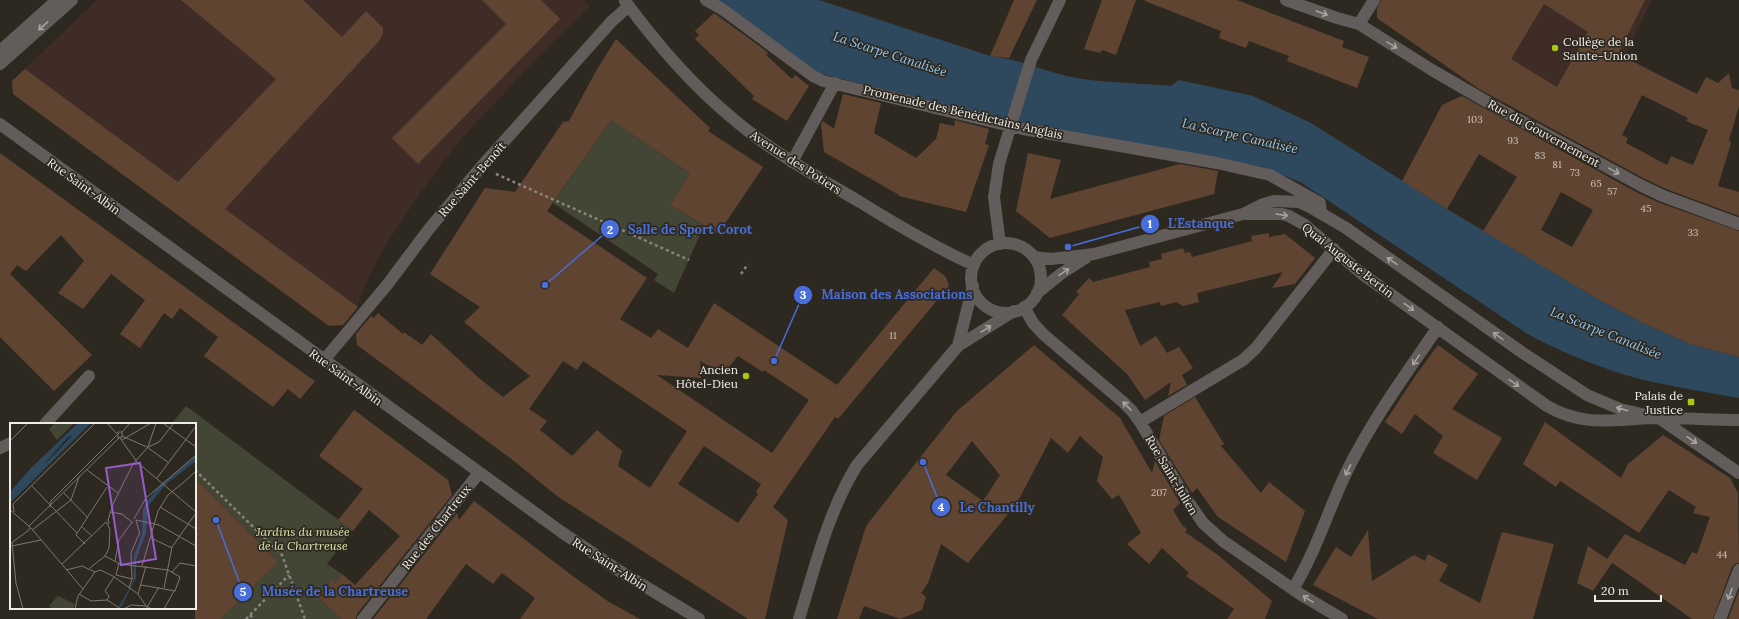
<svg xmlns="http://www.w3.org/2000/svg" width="1739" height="619" viewBox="0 0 1739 619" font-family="Lora,serif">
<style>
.education{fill:#3f2c26}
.green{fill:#434634}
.water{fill:#2e495e}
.building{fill:#604432;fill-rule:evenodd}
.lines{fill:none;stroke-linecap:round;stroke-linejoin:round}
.path{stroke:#88847d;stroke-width:2.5;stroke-dasharray:3 3;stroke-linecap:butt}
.minor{stroke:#625c5b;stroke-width:12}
.oneway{stroke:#a9a4a1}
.poi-dot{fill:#adc60e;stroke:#2e2920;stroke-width:1.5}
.labels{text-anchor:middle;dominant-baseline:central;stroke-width:3.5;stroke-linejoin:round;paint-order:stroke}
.number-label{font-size:10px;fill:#ccc3ba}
.poi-label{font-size:12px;fill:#f0ede7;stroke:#2e2920;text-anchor:end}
.street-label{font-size:12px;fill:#f0ede7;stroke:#2e2920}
.park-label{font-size:12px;font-style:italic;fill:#dde5a9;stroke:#2e2920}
.water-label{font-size:13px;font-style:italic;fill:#95c9f1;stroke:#2e2920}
.inset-road{fill:none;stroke:#7c7770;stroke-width:1}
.view{fill:#985cc9;fill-opacity:0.15;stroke:#985cc9;stroke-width:2}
.inset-edge{fill:none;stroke:#f0ede7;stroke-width:2}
.leader{fill:none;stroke:#476edb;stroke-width:1.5}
.callout-dot{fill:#476edb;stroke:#2e2920;stroke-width:1.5}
.mark-label{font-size:12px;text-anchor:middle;font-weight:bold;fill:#fff}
.callout-label{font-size:13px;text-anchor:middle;font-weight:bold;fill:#476edb;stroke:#2e2920;stroke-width:3.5;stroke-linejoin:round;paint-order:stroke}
</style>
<rect width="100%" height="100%" fill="#2e2920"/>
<path class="education" d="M 97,0 L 584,0 L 590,6 L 536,59 L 460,140 L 421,192 L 385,246 L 367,281 L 357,306 L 341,325 L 329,325 L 13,94 L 12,81 Z
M 1483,0 L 1652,0 L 1613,80 L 1588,147 L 1468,78 Z"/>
<path class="green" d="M 611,120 L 690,173 L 670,205 L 704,226 L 674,293 L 654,280 L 658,274 L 553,203 Z
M 186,406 L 352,530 L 327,564 L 342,574 L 336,583 L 333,581 L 318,597 L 341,619 L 221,619 L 278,562 L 195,478 L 195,424 L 171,424 Z"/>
<path class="water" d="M 713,0 L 819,0 L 990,56 C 1020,59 1047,73 1076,78 C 1107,83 1140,83 1171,86 L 1179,80 L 1253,96 L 1311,123 L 1447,209 L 1596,298 L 1641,322 L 1690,344 L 1739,357 L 1739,398 C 1700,391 1660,385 1622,374 C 1589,363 1556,350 1526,333 L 1302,183 L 1264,167 L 1026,125 L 818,73 Z"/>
<path class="building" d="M 181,0 L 303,0 L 342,37 L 366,11 L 383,28 L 383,34 L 379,41 L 225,209 L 358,307 L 343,325 L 329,326 L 13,94 L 12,81 L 25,69 L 178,182 L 276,79 Z
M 482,0 L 541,0 L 560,19 L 418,164 L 392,138 L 506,24 Z
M 1014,0 L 1037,0 L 1009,58 L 990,56 Z
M 1102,0 L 1136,0 L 1116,55 L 1102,50 L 1100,53 L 1084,49 Z
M 1145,0 L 1237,0 L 1344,41 L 1342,47 L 1369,57 L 1357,88 L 1287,61 L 1289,56 L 1249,41 L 1246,48 L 1219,38 L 1221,31 L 1145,1 Z
M 1381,0 L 1645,0 L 1618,54 L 1697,94 L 1706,77 L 1718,83 L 1729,73 L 1732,88 L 1739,90 L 1739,106 L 1729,140 L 1731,143 L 1718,186 L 1739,192 L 1739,216 L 1666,189 L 1645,179 L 1479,89 L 1377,18 L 1377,9 ZM 1544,4 L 1588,32 L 1557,87 L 1511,59 ZM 1642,95 L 1688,118 L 1686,121 L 1708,130 L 1693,165 L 1671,156 L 1667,165 L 1626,143 L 1628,138 L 1622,135 Z
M 714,13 L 766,51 L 768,53 L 766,55 L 792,79 L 795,75 L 809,86 L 787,121 L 752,99 L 754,96 L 695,39 L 699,35 L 695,31 Z
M 616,39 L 710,128 L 708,131 L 763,167 L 718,234 L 670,205 L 690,173 L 611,120 L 547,211 L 647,278 L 620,319 L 651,338 L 658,329 L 688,348 L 714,303 L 837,385 L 934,268 L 946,277 L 949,286 L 838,419 L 835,417 L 773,507 L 788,520 L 765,619 L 748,619 L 557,496 L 514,461 L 357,345 L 356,334 L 371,316 L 374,318 L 378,313 L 403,334 L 404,332 L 422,345 L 431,334 L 480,379 L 503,397 L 530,376 L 464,322 L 480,307 L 430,274 L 485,188 L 515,192 L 563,122 L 569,121 L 596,71 ZM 738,356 L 763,372 L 764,370 L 809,400 L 772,453 L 657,375 L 701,378 L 700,361 L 717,370 L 720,364 L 727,369 ZM 563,361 L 577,370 L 583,361 L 687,431 L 650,488 L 618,466 L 622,451 L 597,430 L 572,456 L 540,430 L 547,421 L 529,409 ZM 704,446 L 761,484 L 756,492 L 758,494 L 738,523 L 678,484 Z
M 843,94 L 881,103 L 874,133 L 916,158 L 936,139 L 940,123 L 954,126 L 955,120 L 989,129 L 985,144 L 989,145 L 966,212 L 899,196 L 899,195 L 824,152 L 821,124 L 823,121 L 834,129 Z
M 1462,96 L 1638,193 L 1660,203 L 1739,231 L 1739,357 L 1690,344 L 1641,322 L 1596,298 L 1483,231 L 1517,177 L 1479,154 L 1447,209 L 1402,181 L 1442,105 ZM 1561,192 L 1593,210 L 1572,247 L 1541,230 Z
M 0,153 L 302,372 L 315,381 L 300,399 L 288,389 L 273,407 L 204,356 L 218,337 L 180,308 L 172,319 L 164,313 L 140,348 L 120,334 L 145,300 L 111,274 L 83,309 L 58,293 L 84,261 L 61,235 L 26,271 L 17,265 L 10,274 L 92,355 L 54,391 L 0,337 Z
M 1028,153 L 1061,160 L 1050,199 L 1180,164 L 1218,171 L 1214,194 L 1050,238 L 1016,211 Z
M 1269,233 L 1269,237 L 1285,234 L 1315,258 L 1295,284 L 1272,288 L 1283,272 L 1197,293 L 1199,302 L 1183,306 L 1176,302 L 1161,306 L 1160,302 L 1125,310 L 1140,346 L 1156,336 L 1167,353 L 1179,347 L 1193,368 L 1182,375 L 1187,385 L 1168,396 L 1171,382 L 1145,400 L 1127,374 L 1062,315 L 1079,294 L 1076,292 L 1089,278 L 1093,282 L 1150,267 L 1149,262 L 1162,259 L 1161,254 L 1183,248 L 1185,253 L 1190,252 L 1192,257 L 1252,241 L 1251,236 Z
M 1034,345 L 1120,418 L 1152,473 L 1155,461 L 1180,503 L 1173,510 L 1182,525 L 1187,529 L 1185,532 L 1218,555 L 1272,601 L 1265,619 L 1227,619 L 1234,609 L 1186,576 L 1189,573 L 1162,548 L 1149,564 L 1127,544 L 1141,533 L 1119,495 L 1112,499 L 1097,481 L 1103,457 L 1080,436 L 1068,453 L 1051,438 L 1017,503 L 968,563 L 941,544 L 928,583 L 921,593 L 926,597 L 922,610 L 900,619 L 864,606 L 859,619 L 837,619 L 866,526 L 957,411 ZM 972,441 L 1000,475 L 983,501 L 946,475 Z
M 1438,345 L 1478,374 L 1452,409 L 1502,438 L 1477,480 L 1433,453 L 1443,436 L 1415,414 L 1402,434 L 1385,422 L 1416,375 Z
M 1195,397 L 1224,444 L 1221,446 L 1261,493 L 1269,482 L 1305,511 L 1286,562 L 1218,517 L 1197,488 L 1192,493 L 1159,440 L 1164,416 Z
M 354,410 L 448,480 L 452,495 L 357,614 L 356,619 L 341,619 L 318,597 L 333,580 L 336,583 L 342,574 L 355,585 L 400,536 L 369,510 L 353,531 L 338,520 L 363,489 L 319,456 Z
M 1545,422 L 1621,478 L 1628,464 L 1663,435 L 1730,478 L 1738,493 L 1739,563 L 1735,564 L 1732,567 L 1713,619 L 1692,619 L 1611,562 L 1612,563 L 1593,591 L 1577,583 L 1588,546 L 1607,559 L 1625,534 L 1685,565 L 1692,552 L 1697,554 L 1710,517 L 1693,513 L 1696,507 L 1669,490 L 1639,533 L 1560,481 L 1556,487 L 1523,464 Z
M 195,478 L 278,562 L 221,619 L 195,619 Z
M 474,501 L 574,577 L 609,602 L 640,619 L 520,619 L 535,598 L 502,573 L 493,584 L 466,564 L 426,619 L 373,619 L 457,513 L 459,520 Z
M 1368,530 L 1372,581 L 1414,555 L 1425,561 L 1428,554 L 1448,565 L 1439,581 L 1480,603 L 1502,532 L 1554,544 L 1533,619 L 1378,619 L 1313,585 L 1336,547 L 1351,557 Z
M 1739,591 L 1739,619 L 1728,619 Z"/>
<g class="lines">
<path class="path" d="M 496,174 L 689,260
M 741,274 L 748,264
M 195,470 L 282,555 L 305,619
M 250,615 L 254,619
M 246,619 L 289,575"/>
<path class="minor" d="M 706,0 L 722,9 L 813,76 L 823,81 L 1023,129 L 1217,163 L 1270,175 L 1320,203 L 1321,213
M 1286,0 L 1337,18 L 1359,24 L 1432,70 L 1501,110 L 1642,186 L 1663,196 L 1739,224
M 625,1 C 656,43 691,84 731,117 C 770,151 816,176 860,202 C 897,225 934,247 974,265
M 1359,24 L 1374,0
M 0,51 L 57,0
M 0,64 L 72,0
M 0,124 L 560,531 L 618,570 L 699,619
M 792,162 L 835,83
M 1246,214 L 1282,214 L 1289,216 L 1305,225 L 1361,273 L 1547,406 C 1587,429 1617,418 1660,418 C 1686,418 1713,420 1739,420
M971 278a35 35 0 1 1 70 0a35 35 0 1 1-70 0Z
M 1000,244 L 994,197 L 999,164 L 1031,60 L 1060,0
M 1034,257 L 1051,259 L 1094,254 L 1243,214 L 1261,205 L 1274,201 L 1299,202 L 1310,207 L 1346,228 L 1523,353 L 1587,395 L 1620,409 L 1659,418 L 1739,473
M 1037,293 L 1062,273 L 1087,257
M 1024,307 L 1033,323 L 1043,334 L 1123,402 L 1132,411 L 1140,422 L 1187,500 L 1203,523 L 1223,541 L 1300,594 L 1342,619
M 958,346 L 973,286
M 324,360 L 387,285 L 429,229 L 481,167 L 612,21 L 629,6
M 1140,422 L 1243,360 L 1256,348 L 1334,249
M 45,424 L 89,376
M 0,448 L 11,443
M 1293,589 C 1316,552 1328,510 1347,471 C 1372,420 1406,374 1438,327
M 363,619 L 479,473
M 799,619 C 815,567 828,512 857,465 L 958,346 L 1014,311
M 1720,619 L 1739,570"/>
</g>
<defs><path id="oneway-shaft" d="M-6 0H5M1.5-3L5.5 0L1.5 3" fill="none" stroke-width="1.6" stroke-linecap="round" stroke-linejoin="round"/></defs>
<g class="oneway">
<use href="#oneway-shaft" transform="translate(1322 13) rotate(20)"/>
<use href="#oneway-shaft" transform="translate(43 26) rotate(139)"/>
<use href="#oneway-shaft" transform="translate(1392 45) rotate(32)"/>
<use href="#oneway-shaft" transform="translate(1614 171) rotate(29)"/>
<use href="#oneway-shaft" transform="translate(1282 215) rotate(9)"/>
<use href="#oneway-shaft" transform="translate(1392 261) rotate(-145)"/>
<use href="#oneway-shaft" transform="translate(1064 272) rotate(-34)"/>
<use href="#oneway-shaft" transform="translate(1409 307) rotate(36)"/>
<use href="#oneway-shaft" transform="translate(986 329) rotate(-32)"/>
<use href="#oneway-shaft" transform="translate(1498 336) rotate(-145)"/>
<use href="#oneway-shaft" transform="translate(1416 360) rotate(124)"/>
<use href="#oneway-shaft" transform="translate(1514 383) rotate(36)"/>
<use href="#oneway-shaft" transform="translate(1127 406) rotate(-134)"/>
<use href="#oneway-shaft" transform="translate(1622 409) rotate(-164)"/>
<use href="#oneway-shaft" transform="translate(1692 440) rotate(35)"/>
<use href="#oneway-shaft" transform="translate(1348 470) rotate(116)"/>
<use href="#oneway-shaft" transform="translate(1730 594) rotate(111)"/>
<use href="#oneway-shaft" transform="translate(1308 599) rotate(-148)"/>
</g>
<g class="poi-dot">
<circle cx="1555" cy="48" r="4"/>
<circle cx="746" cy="376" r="4"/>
<rect x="1687" y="398" width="8" height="8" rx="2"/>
</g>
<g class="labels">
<g class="number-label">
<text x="1475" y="119">103</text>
<text x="1513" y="140">93</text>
<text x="1540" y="155">83</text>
<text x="1557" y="164">81</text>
<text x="1575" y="172">73</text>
<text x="1596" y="183">65</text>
<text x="1612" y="191">57</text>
<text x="1646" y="208">45</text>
<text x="1693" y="232">33</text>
<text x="893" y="335">11</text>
<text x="1159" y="492">207</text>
<text x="1722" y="554">44</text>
</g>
<g class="poi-label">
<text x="1563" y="41" text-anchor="start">Collège de la<tspan x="1563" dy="14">Sainte-Union</tspan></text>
<text x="738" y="369">Ancien<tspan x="738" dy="14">Hôtel-Dieu</tspan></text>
<text x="1683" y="395">Palais de<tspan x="1683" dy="14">Justice</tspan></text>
</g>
<g class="street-label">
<text transform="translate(963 112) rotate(13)">Promenade des Bénédictains Anglais</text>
<text transform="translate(1544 133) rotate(29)">Rue du Gouvernement</text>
<text transform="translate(796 162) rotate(33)">Avenue des Potiers</text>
<text transform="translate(472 179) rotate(-49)">Rue Saint-Benoït</text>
<text transform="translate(84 186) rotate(36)">Rue Saint-Albin</text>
<text transform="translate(1348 260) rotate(38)">Quai Auguste Bertin</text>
<text transform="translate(346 377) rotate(36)">Rue Saint-Albin</text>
<text transform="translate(1172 475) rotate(59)">Rue Saint-Julien</text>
<text transform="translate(436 527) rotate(-52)">Rue des Chartreux</text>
<text transform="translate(610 564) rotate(33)">Rue Saint-Albin</text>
</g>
<g class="park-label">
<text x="303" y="531">Jardins du musée<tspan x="303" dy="14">de la Chartreuse</tspan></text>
</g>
<g class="water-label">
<text transform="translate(890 54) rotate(18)">La Scarpe Canalisée</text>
<text transform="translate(1240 136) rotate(13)">La Scarpe Canalisée</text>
<text transform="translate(1606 333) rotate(22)">La Scarpe Canalisée</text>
</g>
</g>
<g transform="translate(10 423)">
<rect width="186" height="186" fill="#2e2920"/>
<path d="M 45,0 L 64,0 L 47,17 L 39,6 ZM 48,173 L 65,181 L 63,186 L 42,186 L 39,183 Z" fill="#434634"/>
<path d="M 68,0 L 81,0 L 0,80 L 0,69 L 21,45 ZM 62,13 L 36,40 L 35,40 L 58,14 ZM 186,33 L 186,38 L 156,61 L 138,83 L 136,110 L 126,137 L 126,155 L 111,184 L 109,183 L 123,159 L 124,133 L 132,111 L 133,86 L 138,77 L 149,63 Z" fill="#2e495e" fill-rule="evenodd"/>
<path class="inset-road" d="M 97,0 L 107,11M 153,0 L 186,24M 112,9 L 108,9 L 108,15 L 112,14 L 112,9 L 120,0M 112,13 L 137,24 L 159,40M 110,15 L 127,39 L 186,89M 112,17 L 141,0M 0,18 L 18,0M 138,24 L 146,0M 77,47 L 108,70M 147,55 L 186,3M 173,60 L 186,48M 22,63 L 67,110M 54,70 L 78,95M 40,84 L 41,78 L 107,12M 150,84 L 186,106M 0,87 L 20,104 L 19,107M 4,89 L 3,81 L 85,0M 100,89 L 112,91 L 123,100M 124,96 L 136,75 L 186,32M 126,97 L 149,102 L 186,123M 126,97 L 130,112M 99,101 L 98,97 L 103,81 L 123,41 L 138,24 L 149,19 L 164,0M 19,103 L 109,15M 72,104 L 82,113M 21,105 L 73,166M 22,107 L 61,77 L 69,54M 141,115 L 162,125M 2,120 L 6,160 L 13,186M 0,121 L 19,107M 75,121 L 66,112 L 97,64M 2,123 L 31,117M 95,133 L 110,141 L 158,147 L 170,154 L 165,168 L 131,162M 105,138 L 109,117 L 122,99M 52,141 L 96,99 L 100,106 L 99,125 L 95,133 L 80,145M 132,143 L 148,88 L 158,72 L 174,59M 56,147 L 72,143 L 85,149M 85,149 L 90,147 L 103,153 L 128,171 L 136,183 L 142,186M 162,149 L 170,140 L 186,143M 106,152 L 122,156M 106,152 L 109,140M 119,165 L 122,156 L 121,130 L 129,111M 154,165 L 162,124 L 186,90M 69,171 L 81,178 L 97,177M 128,171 L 136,143M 97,177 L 99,173 L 95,168 L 104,154M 97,177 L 111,186M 65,186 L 68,173 L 85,149M 114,186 L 121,182 L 136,183M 136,186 L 149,164M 154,186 L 164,168"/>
<path class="view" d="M 130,40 L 146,136 L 111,142 L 96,45 Z"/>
<rect width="186" height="186" class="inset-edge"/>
</g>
<path class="leader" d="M1068 247L1150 224M545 285L610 229M774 361L803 295M923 462L941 507M216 520L243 592"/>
<g class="callout-dot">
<circle cx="1068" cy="247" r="4"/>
<circle cx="545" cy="285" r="4"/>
<circle cx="774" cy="361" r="4"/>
<circle cx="923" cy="462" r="4"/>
<circle cx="216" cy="520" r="4"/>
<circle cx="1150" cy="224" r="10"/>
<circle cx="610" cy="229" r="10"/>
<circle cx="803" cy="295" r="10"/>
<circle cx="941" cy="507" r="10"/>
<circle cx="243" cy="592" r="10"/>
</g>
<g class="mark-label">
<text x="1150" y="228">1</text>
<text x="610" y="234">2</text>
<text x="803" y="299">3</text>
<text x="941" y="511">4</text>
<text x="243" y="596">5</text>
</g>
<g class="callout-label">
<text x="1201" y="228">L'Estanque</text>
<text x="690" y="234">Salle de Sport Corot</text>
<text x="897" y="299">Maison des Associations</text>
<text x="997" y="512">Le Chantilly</text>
<text x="335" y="596">Musée de la Chartreuse</text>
</g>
<path d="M1595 595v6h66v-6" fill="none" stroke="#f0ede7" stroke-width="2"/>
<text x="1601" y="595" font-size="12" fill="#f0ede7" stroke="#2e2920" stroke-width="3" paint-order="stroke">20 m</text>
</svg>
